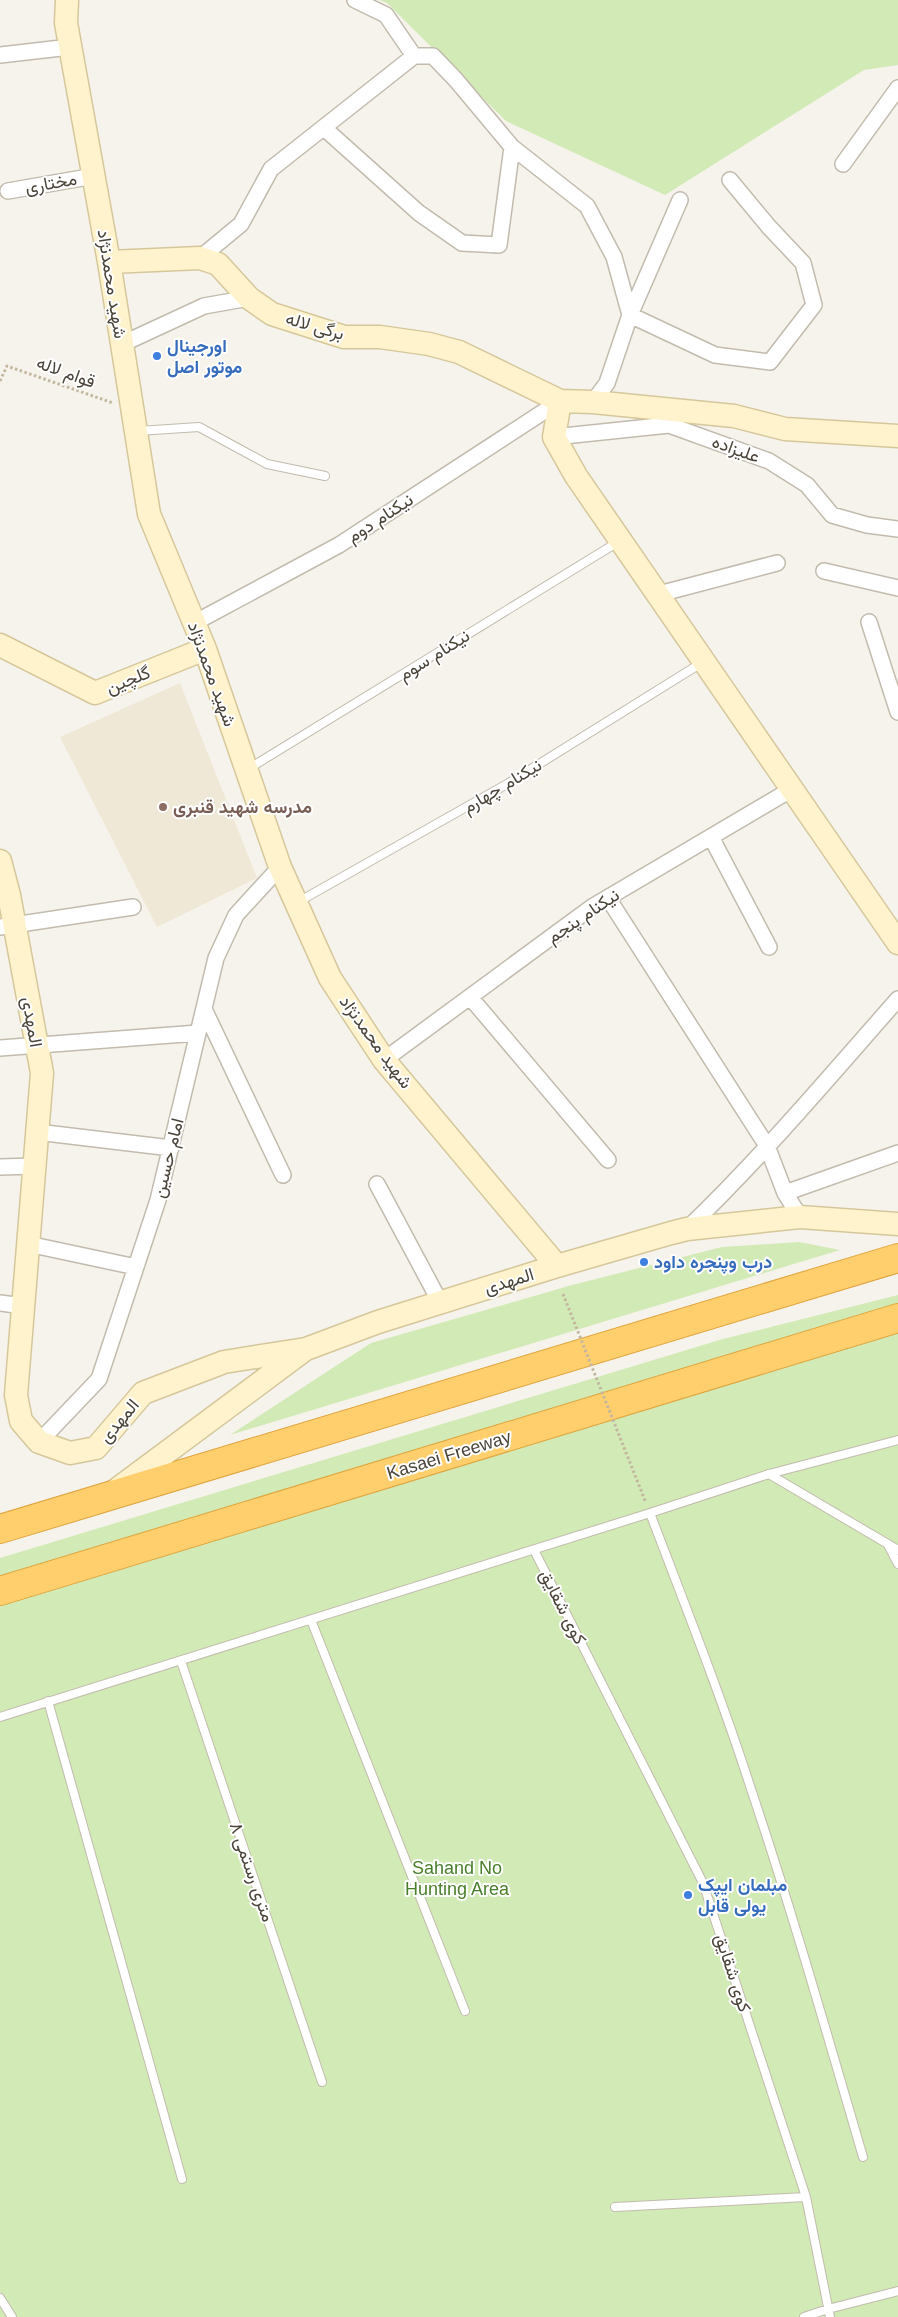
<svg xmlns="http://www.w3.org/2000/svg" width="898" height="2317" viewBox="0 0 898 2317" font-family="Helvetica,Vazirmatn,sans-serif">
<style>
.education{fill:#efe8d6}
.green{fill:#d2eab5}
.lines{fill:none;stroke-linecap:round;stroke-linejoin:round}
.lane-casing{stroke:#c2bbae;stroke-width:10}
.street-casing{stroke:#c2bbae;stroke-width:18}
.secondary-casing{stroke:#d6c79b;stroke-width:25}
.highway-casing{stroke:#e0a43c;stroke-width:30}
.path{stroke:#c4b79f;stroke-width:3;stroke-dasharray:2.5 2.5;stroke-linecap:butt}
.lane{stroke:#fff;stroke-width:8}
.street{stroke:#fff;stroke-width:15}
.secondary{stroke:#fff3cd;stroke-width:22}
.highway{stroke:#ffcf6e;stroke-width:28}
.path-bridge{stroke:#c4b79f;stroke-width:3;stroke-dasharray:2.5 2.5;stroke-linecap:butt}
.shop-dot{fill:#3f7fe0;stroke:#fff;stroke-width:2}
.education-dot{fill:#8d6e63;stroke:#fff;stroke-width:2}
.labels{text-anchor:middle;dominant-baseline:central;stroke-width:4;stroke-linejoin:round;paint-order:stroke}
.street-label{font-size:18px;fill:#4b4439;stroke:#fff}
.shop-label{font-size:18px;font-weight:bold;fill:#366cbe;stroke:#fff;text-anchor:start}
.education-label{font-size:18px;font-weight:bold;fill:#785e54;stroke:#fff;text-anchor:start}
.park-label{font-size:18px;fill:#4a7f2a;stroke:#fff}
</style>
<rect width="100%" height="100%" fill="#f6f3ec"/>
<path class="education" d="M 180,683 L 257,878 L 157,927 L 60,737 Z"/>
<path class="green" d="M 380,0 L 898,0 L 898,65 L 864,70 L 665,195 L 506,121 L 387,3 Z
M 799,1242 L 840,1250 L 230,1435 L 371,1343 L 572,1285 L 722,1247 Z
M 898,1295 L 898,2317 L 0,2317 L 0,1558 L 723,1339 Z"/>
<g class="lines">
<g class="lane-casing">
<path id="lane" d="M 138,431 L 199,427 L 267,464 L 325,476
M 248,769 L 618,542
M 298,902 L 507,784 L 703,662
M 769,1474 L 898,1550
M 888,1545 L 898,1564
M 534,1550 L 703,1883 L 806,2197 L 830,2317
M 311,1620 L 465,2011
M 181,1661 L 322,2082
M 48,1701 L 182,2179
M 0,1717 L 650,1513
M 863,2157 C 827,2034 792,1911 751,1789 C 721,1696 685,1605 650,1513 L 769,1474 L 898,1440
M 615,2207 L 806,2197
M 0,2298 L 12,2317
M 804,2317 L 828,2309 L 898,2291"/>
</g>
<g class="street-casing">
<path id="street" d="M 355,0 L 386,15 L 414,56 L 433,56 L 456,80 L 512,147 L 587,206 L 614,257 L 630,315 L 715,355 L 770,362 L 814,305 L 803,263 L 769,227 L 730,180
M 0,55 L 70,47
M 324,128 L 419,213 L 462,243 L 499,245 L 512,147
M 843,164 L 898,88
M 8,191 L 94,176
M 200,258 L 241,224 L 271,169 L 414,56
M 122,344 L 204,306 L 249,298
M 593,402 L 607,383 L 630,315 L 680,200
M 554,437 L 669,425 L 769,461 L 807,485 L 832,515 L 867,525 L 898,529
M 824,571 L 898,588
M 659,594 L 777,563
M 869,622 L 898,712
M 194,623 L 339,545 L 560,401
M 711,837 L 769,947
M 608,898 L 767,1146 L 785,1193 L 800,1217
M 0,927 L 133,907
M 470,997 L 608,1160
M 204,1009 L 283,1175
M 0,1048 L 198,1033
M 384,1060 L 592,907 L 792,789
M 37,1132 L 171,1148
M 0,1167 L 34,1166
M 377,1184 L 440,1302
M 785,1193 L 898,1153
M 687,1229 C 762,1157 829,1077 898,999
M 28,1244 L 136,1267
M 0,1303 L 23,1306
M 39,1442 L 99,1379 L 158,1200 L 216,958 L 236,915 L 280,867"/>
</g>
<g class="secondary-casing">
<path id="secondary" d="M 67,0 L 66,23 L 109,262 L 149,514 L 205,649 L 280,867 L 330,978 L 384,1060 L 557,1266
M 109,262 L 200,258 L 218,264 L 249,298 L 272,314 L 344,337 L 380,337 L 429,344 L 459,352 L 560,401 L 593,402 L 734,416 L 785,429 L 898,436
M 560,401 L 554,437 L 576,476 L 898,943
M 0,645 L 95,693 L 205,649
M 0,861 L 9,895 L 42,1073 L 16,1395 L 21,1421 L 39,1442 L 70,1453 L 96,1448 L 143,1393 L 224,1362 L 306,1349 L 378,1322 L 557,1266 L 671,1233 L 687,1229 L 800,1217 L 898,1224
M 116,1490 L 303,1351"/>
</g>
<g class="highway-casing">
<path id="highway" d="M 0,1529 L 898,1258
M 0,1591 L 898,1318"/>
</g>
<path class="path" d="M 0,381 L 7,366 L 113,403"/>
<use href="#lane" class="lane"/>
<use href="#street" class="street"/>
<use href="#secondary" class="secondary"/>
<use href="#highway" class="highway"/>
<path class="path-bridge" d="M 563,1294 L 646,1503"/>
</g>
<g class="shop-dot">
<circle cx="157" cy="356" r="5"/>
<circle cx="644" cy="1262" r="5"/>
<circle cx="688" cy="1895" r="5"/>
</g>
<circle class="education-dot" cx="163" cy="807" r="5"/>
<g class="labels">
<g class="street-label">
<text transform="translate(51 183) rotate(-10)">مختاری</text>
<text transform="translate(112 284) rotate(81)">شهید محمدنژاد</text>
<text transform="translate(315 326) rotate(16)">برگی لاله</text>
<text transform="translate(66 372) rotate(20)">قوام لاله</text>
<text transform="translate(736 449) rotate(20)">علیزاده</text>
<text transform="translate(380 518) rotate(-33)">نیکنام دوم</text>
<text transform="translate(434 655) rotate(-32)">نیکنام سوم</text>
<text transform="translate(212 674) rotate(70)">شهید محمدنژاد</text>
<text transform="translate(128 680) rotate(-22)">گلچین</text>
<text transform="translate(502 786) rotate(-31)">نیکنام چهارم</text>
<text transform="translate(583 916) rotate(-34)">نیکنام پنجم</text>
<text transform="translate(32 1022) rotate(80)">المهدی</text>
<text transform="translate(376 1042) rotate(54)">شهید محمدنژاد</text>
<text transform="translate(168 1158) rotate(-76)">امام حسین</text>
<text transform="translate(509 1281) rotate(-17)">المهدی</text>
<text transform="translate(119 1421) rotate(-50)">المهدی</text>
<text transform="translate(449 1455) rotate(-17)">Kasaei Freeway</text>
<text transform="translate(563 1607) rotate(63)">کوی شقایق</text>
<text transform="translate(252 1872) rotate(71)">۸ متری رستمی</text>
<text transform="translate(733 1973) rotate(72)">کوی شقایق</text>
</g>
<g class="shop-label">
<text x="167" y="346">اورجینال<tspan x="167" dy="21">موتور اصل</tspan></text>
<text x="654" y="1262">درب وپنجره داود</text>
<text x="698" y="1885">مبلمان ایپک<tspan x="698" dy="21">یولی قابل</tspan></text>
</g>
<g class="education-label">
<text x="173" y="807">مدرسه شهید قنبری</text>
</g>
<g class="park-label">
<text x="457" y="1868">Sahand No<tspan x="457" dy="21">Hunting Area</tspan></text>
</g>
</g>
</svg>
